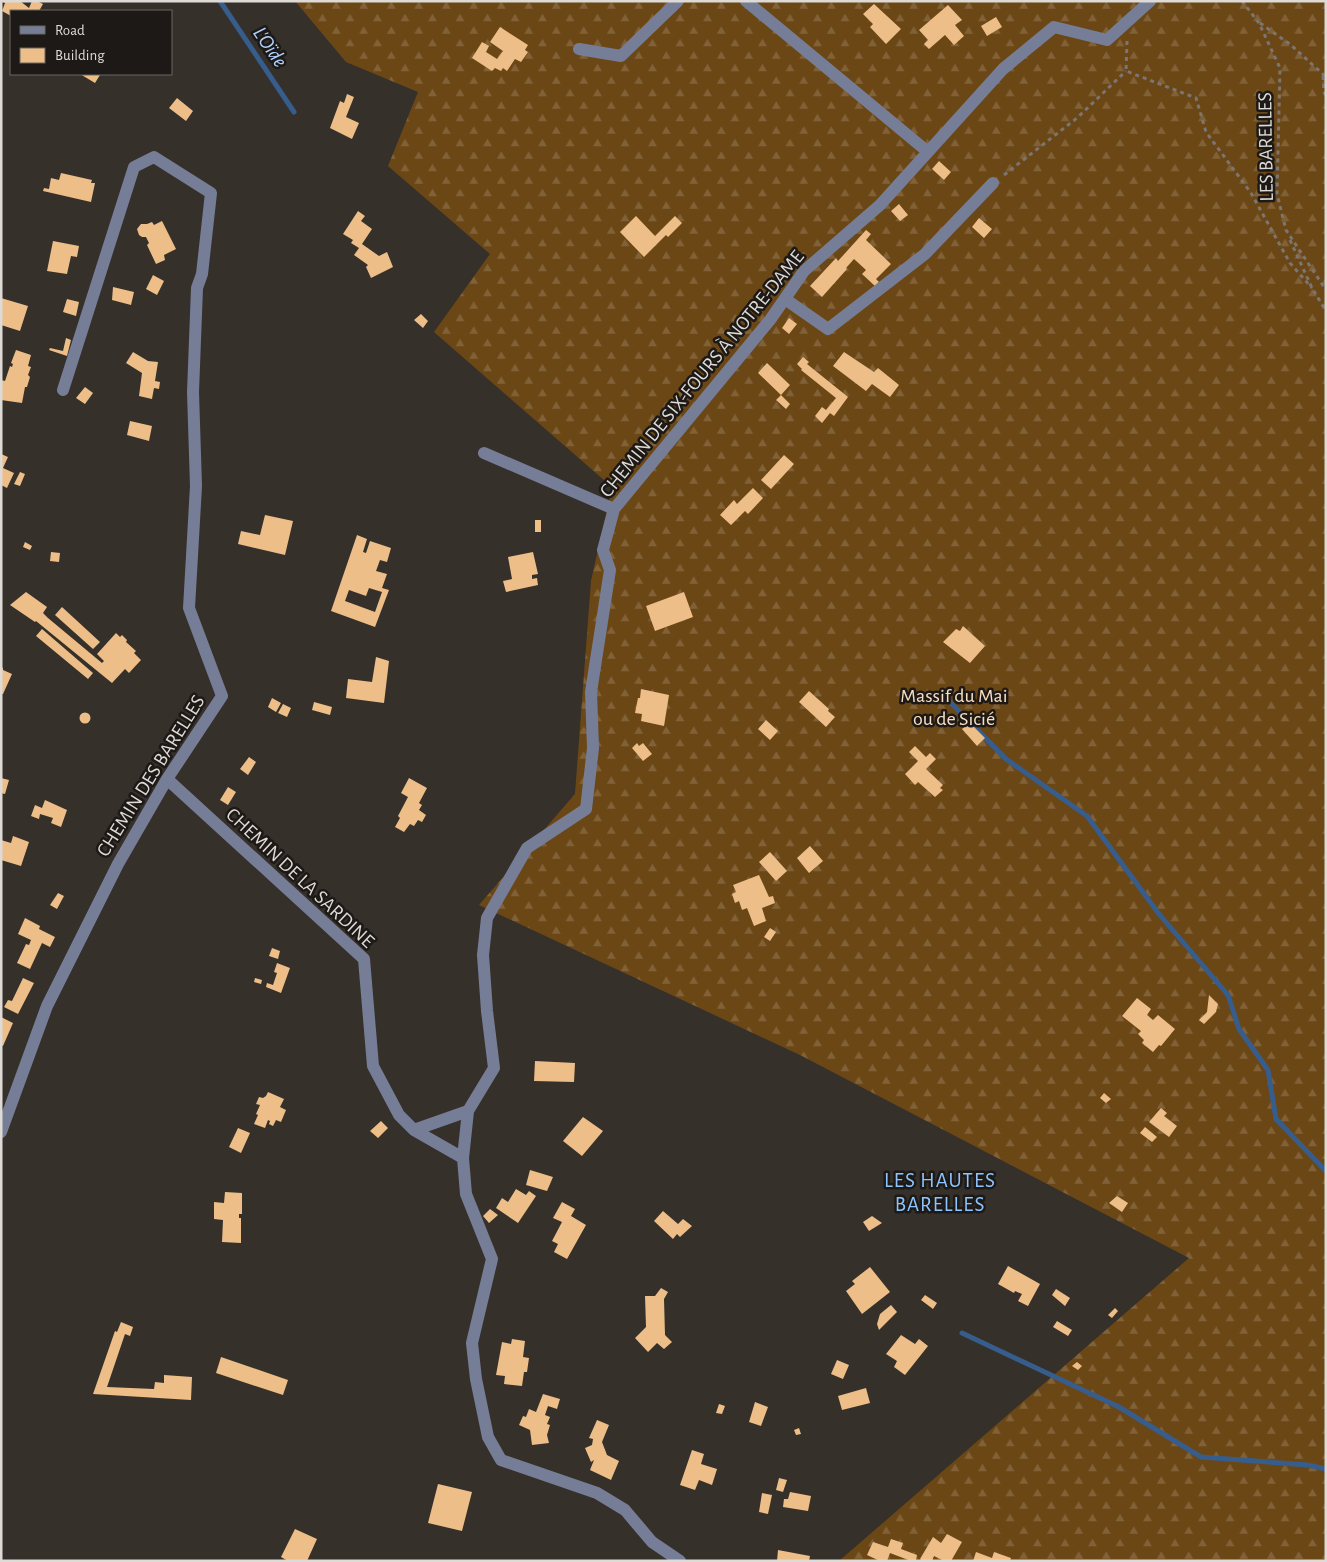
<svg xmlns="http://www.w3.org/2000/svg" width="1327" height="1562" viewBox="0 0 1327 1562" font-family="'Alegreya Sans',sans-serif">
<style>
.forest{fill:url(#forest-firs)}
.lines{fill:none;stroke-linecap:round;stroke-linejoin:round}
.stream{stroke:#375d8c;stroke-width:5}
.building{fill:#eebe88;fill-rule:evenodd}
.path{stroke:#7b7671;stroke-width:3;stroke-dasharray:4 4;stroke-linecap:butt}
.minor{stroke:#767e97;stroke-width:12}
.labels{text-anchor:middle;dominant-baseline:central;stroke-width:5;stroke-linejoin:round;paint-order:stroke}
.street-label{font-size:20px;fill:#dedad6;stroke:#1c1916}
.park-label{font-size:20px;fill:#f8dec2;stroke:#1c1916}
.water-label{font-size:21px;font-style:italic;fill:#b0d2fe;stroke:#1c1916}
.neighbourhood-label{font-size:21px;letter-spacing:1px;fill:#8ec4fe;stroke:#1c1916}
</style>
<defs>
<pattern id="forest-firs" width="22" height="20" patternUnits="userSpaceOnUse" patternTransform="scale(1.25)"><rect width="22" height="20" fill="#6c4716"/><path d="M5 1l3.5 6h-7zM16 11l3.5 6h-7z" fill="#816137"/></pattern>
</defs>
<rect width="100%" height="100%" fill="#36302a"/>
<path class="forest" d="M 295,1 L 1326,1 L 1326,1561 L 839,1561 L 1189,1258 L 800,1055 L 479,905 L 575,794 L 591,581 L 612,487 L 434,332 L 490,254 L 388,166 L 418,92 L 346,62 Z"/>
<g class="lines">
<path class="stream" d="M 220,1 L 294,112
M 948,700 L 1006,759 L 1087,816 L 1159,914 L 1228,995 L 1239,1029 L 1268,1070 L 1276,1119 L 1326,1171
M 962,1333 L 1119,1407 L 1201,1457 L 1308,1465 L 1326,1469"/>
</g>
<path class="building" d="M 2,1 L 20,1 L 29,8 L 32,1 L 37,1 L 43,4 L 39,11 L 11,11 L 11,16 L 2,11 L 5,3 Z
M 874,4 L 901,29 L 886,44 L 870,27 L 873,24 L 863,14 Z
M 948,5 L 962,20 L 955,25 L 964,36 L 954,45 L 945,35 L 929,49 L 924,44 L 928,40 L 919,30 Z
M 996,17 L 1002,27 L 987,36 L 981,26 Z
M 500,27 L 528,45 L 525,50 L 528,52 L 521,62 L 515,59 L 507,71 L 503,68 L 501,71 L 495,68 L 492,71 L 472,58 L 482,42 L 489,46 L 486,52 L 497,59 L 503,51 L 490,42 Z
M 80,74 L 98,74 L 100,75 L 95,83 Z
M 347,94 L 354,97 L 346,117 L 359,123 L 352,139 L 330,128 L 340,101 L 344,103 Z
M 177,98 L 193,111 L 186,121 L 169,108 Z
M 939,161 L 951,172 L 944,180 L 932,169 Z
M 61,173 L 92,180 L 91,183 L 95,183 L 91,202 L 43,191 L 44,188 L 49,189 L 51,178 L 59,180 Z
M 899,204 L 908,215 L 900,221 L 891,211 Z
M 358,211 L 365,216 L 361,221 L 372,229 L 362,244 L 379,256 L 387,252 L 393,267 L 371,278 L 366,267 L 368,265 L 354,255 L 359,248 L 351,243 L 353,240 L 343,234 Z
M 636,216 L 655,236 L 675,216 L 682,223 L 668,237 L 666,235 L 644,257 L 620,232 Z
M 979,218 L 992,229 L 984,238 L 972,227 Z
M 162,221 L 176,249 L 164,255 L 165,260 L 156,264 L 147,245 L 149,243 L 146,237 L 142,237 L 139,235 L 137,229 L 141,224 L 147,224 L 152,222 L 154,225 Z
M 866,230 L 871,234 L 866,240 L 891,264 L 876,279 L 879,282 L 875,286 L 862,274 L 866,270 L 854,259 L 846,268 L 847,269 L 822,297 L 810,286 L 836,258 L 838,261 Z
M 53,241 L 79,246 L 77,257 L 71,256 L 67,274 L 47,271 Z
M 153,275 L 164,281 L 157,295 L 146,289 Z
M 113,287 L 134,292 L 131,305 L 112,300 Z
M 1,298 L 28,306 L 20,331 L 1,325 Z
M 67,299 L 79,302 L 76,316 L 63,312 Z
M 421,314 L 428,321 L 423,328 L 414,320 Z
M 789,318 L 797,324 L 789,334 L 782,328 Z
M 66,338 L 71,340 L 67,356 L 49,350 L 50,348 L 63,351 Z
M 16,350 L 31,355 L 28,366 L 31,367 L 28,375 L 30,377 L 27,387 L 25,387 L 22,403 L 1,400 L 1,380 L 5,381 L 10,366 L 12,367 L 13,364 L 11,363 Z
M 133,352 L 148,361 L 158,362 L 155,381 L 160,382 L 159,389 L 154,388 L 152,399 L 139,396 L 142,373 L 126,363 Z
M 844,352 L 874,372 L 878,368 L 899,385 L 890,397 L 872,384 L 866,391 L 833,366 Z
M 803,357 L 809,362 L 807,364 L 848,397 L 834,416 L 830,413 L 822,423 L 815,416 L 822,407 L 826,410 L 836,398 L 801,370 L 802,369 L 797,364 Z
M 767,363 L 790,385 L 781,395 L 758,373 Z
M 85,387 L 93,393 L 85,404 L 76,398 Z
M 781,395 L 790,404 L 786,409 L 776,400 Z
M 130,421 L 152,426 L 149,441 L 127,435 Z
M 1,454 L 8,457 L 3,468 L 14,473 L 7,488 L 1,485 Z
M 784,455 L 794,464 L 771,489 L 761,480 Z
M 20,472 L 25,474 L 20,486 L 14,484 Z
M 753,488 L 763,498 L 748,514 L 745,511 L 731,525 L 720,515 L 734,500 L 737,504 Z
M 265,515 L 293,521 L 285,555 L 238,544 L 241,531 L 260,535 Z
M 535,520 L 541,520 L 541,532 L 535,532 Z
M 357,535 L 367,539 L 363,552 L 366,553 L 370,541 L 391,548 L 387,562 L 380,560 L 376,571 L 387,574 L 382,588 L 389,590 L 375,627 L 331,611 ZM 369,588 L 382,592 L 375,612 L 345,601 L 349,590 L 366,596 Z
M 25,542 L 32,546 L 30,550 L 23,547 Z
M 51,552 L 60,553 L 59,562 L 50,561 Z
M 533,552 L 538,574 L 532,575 L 532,579 L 537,578 L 538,585 L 506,592 L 503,581 L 512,579 L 508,557 Z
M 26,592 L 47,607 L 43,613 L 48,618 L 102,663 L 104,661 L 97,654 L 116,633 L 120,637 L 122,635 L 127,640 L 126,642 L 136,651 L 134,653 L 141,660 L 129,673 L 125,669 L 112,683 L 36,621 L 35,622 L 10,605 Z
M 684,592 L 693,617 L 655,631 L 646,606 Z
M 62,607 L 100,642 L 93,649 L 55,615 Z
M 963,626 L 985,646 L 970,663 L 943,642 L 956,629 L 960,631 Z
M 42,629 L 93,673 L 88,679 L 36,636 Z
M 376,657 L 389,661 L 384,703 L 346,698 L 348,679 L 372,682 Z
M 1,667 L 3,668 L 3,670 L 12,674 L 3,694 L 1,694 Z
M 641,689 L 669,695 L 664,726 L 641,721 L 642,714 L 635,713 L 638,698 L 640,698 Z
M 809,691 L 829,709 L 828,711 L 835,717 L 826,727 L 799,702 Z
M 272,698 L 281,703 L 276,712 L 268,707 Z
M 314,702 L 332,707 L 330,715 L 312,710 Z
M 283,704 L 291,708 L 287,717 L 278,713 Z
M79.5 718a5.5 5.5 0 1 1 11 0a5.5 5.5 0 1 1-11 0Z
M 766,720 L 778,731 L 770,740 L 758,729 Z
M 969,722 L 985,738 L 977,746 L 962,729 Z
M 637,743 L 639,746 L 643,743 L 652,754 L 643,761 L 632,748 Z
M 915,746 L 926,757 L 930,753 L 936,759 L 926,769 L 943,785 L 940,788 L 943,790 L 935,797 L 918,782 L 915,785 L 905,774 L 918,761 L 909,752 Z
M 249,757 L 256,762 L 248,775 L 240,769 Z
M 1,778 L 9,780 L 5,794 L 1,793 Z
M 409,778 L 427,788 L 419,803 L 422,805 L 419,810 L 426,815 L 422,822 L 418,820 L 414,826 L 410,824 L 404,832 L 395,827 L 400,818 L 398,816 L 408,797 L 401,793 Z
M 228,787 L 236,792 L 228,805 L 220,800 Z
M 45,800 L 67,810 L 61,827 L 51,823 L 53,818 L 40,814 L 39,819 L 31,816 L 35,805 L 42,808 Z
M 13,836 L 29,842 L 21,866 L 1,860 L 1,840 L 11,843 Z
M 810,846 L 823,861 L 809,873 L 797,858 Z
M 770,852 L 787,871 L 776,881 L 759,862 Z
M 759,875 L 769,897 L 773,896 L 775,903 L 762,908 L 766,921 L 754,926 L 747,908 L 742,910 L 739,901 L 735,903 L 732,894 L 736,892 L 733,885 Z
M 58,893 L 64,896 L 57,909 L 50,905 Z
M 25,918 L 40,926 L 39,929 L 55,937 L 50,947 L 42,943 L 30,969 L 17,963 L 26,944 L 29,945 L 31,940 L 18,934 Z
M 770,928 L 776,932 L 770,941 L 764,937 Z
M 272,948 L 280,951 L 278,959 L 269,956 Z
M 277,963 L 290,968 L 281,993 L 266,987 L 267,983 L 273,985 L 277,973 L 274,972 Z
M 23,978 L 34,983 L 18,1014 L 4,1007 L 8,1000 L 12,1001 Z
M 255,978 L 262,980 L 261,984 L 254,982 Z
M 1209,995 L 1218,1004 L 1216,1012 L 1204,1024 L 1199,1020 L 1207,1012 Z
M 1137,998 L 1151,1009 L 1147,1015 L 1153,1020 L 1158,1015 L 1175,1029 L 1161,1046 L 1159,1045 L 1153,1052 L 1142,1043 L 1144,1040 L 1138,1034 L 1141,1031 L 1122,1016 Z
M 1,1017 L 13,1023 L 3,1046 L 1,1045 Z
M 535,1061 L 575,1063 L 574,1082 L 534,1081 Z
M 268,1092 L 284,1099 L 280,1107 L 286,1110 L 281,1122 L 276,1120 L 273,1126 L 269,1124 L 270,1121 L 268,1120 L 265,1128 L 254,1124 L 258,1115 L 256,1114 L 260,1105 L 256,1104 L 259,1097 L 263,1098 L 266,1096 Z
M 1104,1093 L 1111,1099 L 1106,1103 L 1100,1098 Z
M 1161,1108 L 1167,1113 L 1164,1116 L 1177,1126 L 1169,1137 L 1149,1122 Z
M 583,1117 L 603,1131 L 582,1156 L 563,1141 Z
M 381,1121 L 388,1128 L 378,1138 L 370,1131 Z
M 1145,1127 L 1157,1137 L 1152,1142 L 1140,1133 Z
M 238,1128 L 250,1133 L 241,1153 L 229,1147 Z
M 530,1170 L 553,1177 L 547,1191 L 526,1185 Z
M 516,1189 L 526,1195 L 529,1191 L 536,1196 L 518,1223 L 496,1208 L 502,1198 L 508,1202 Z
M 225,1192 L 242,1193 L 242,1214 L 239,1214 L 239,1218 L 241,1218 L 241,1243 L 222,1242 L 223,1220 L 214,1219 L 214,1202 L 224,1203 Z
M 1117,1196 L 1128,1203 L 1122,1212 L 1109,1203 Z
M 562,1202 L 575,1209 L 571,1216 L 586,1225 L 567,1259 L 554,1252 L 558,1244 L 552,1241 L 562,1222 L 553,1218 Z
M 490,1209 L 498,1215 L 489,1223 L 483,1216 Z
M 663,1211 L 678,1224 L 683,1219 L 692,1226 L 680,1237 L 677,1234 L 673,1239 L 654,1221 Z
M 872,1216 L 882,1223 L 869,1231 L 863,1222 Z
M 1008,1266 L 1040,1284 L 1028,1306 L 1018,1301 L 1022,1294 L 1015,1291 L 1014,1293 L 998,1284 Z
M 870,1267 L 890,1292 L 862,1314 L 846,1291 L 855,1284 L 852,1281 Z
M 661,1288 L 668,1292 L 664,1299 L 665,1335 L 672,1342 L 664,1349 L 657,1343 L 648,1352 L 635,1338 L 646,1327 L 645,1296 L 655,1296 Z
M 1056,1289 L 1070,1298 L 1065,1306 L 1052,1295 Z
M 925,1295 L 937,1303 L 933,1309 L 921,1300 Z
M 891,1305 L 897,1312 L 879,1330 L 877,1324 L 880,1314 Z
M 1115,1308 L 1118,1311 L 1112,1318 L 1108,1315 Z
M 1057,1321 L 1072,1330 L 1068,1336 L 1053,1327 Z
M 121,1322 L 133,1327 L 130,1336 L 125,1334 L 107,1387 L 154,1389 L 155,1382 L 164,1383 L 164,1375 L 192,1377 L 191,1400 L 93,1394 L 115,1331 L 117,1332 Z
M 901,1335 L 915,1344 L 919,1339 L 928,1346 L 905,1375 L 894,1367 L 897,1361 L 886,1354 Z
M 512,1339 L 525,1341 L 523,1357 L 529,1358 L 527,1372 L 524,1372 L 522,1386 L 504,1384 L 505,1376 L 496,1375 L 502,1342 L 511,1344 Z
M 221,1357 L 288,1380 L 283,1395 L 216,1373 Z
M 837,1360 L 849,1365 L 843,1379 L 831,1374 Z
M 1077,1362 L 1082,1366 L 1078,1370 L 1072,1366 Z
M 866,1388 L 870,1403 L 842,1410 L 838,1396 Z
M 543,1394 L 560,1399 L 557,1409 L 548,1406 L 545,1415 L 550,1417 L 547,1424 L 550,1425 L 547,1435 L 549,1443 L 532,1445 L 530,1430 L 519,1425 L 523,1416 L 526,1417 L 529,1409 L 536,1412 Z
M 755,1402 L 768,1407 L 761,1426 L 749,1422 Z
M 719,1404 L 725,1406 L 722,1414 L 716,1413 Z
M 597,1420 L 609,1425 L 602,1442 L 607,1455 L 619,1461 L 611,1480 L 590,1470 L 594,1460 L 591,1462 L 585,1448 L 592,1445 L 593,1439 L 589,1438 Z
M 799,1428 L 801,1434 L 796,1435 L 794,1430 Z
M 692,1450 L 704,1454 L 701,1464 L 717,1469 L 712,1485 L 699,1480 L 695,1490 L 680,1485 Z
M 779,1478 L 787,1480 L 783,1492 L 776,1490 Z
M 438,1484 L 472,1492 L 462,1531 L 428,1523 Z
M 790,1492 L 811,1496 L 808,1511 L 783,1507 L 784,1499 L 788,1499 Z
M 762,1493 L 772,1495 L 768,1514 L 759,1512 Z
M 295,1529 L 317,1539 L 307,1561 L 288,1561 L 281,1557 Z
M 947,1534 L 962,1542 L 951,1561 L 944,1561 L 934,1556 L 932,1561 L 922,1561 L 920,1559 L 933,1537 L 941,1543 Z
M 891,1539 L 903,1543 L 901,1549 L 917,1555 L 916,1560 L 911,1561 L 890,1553 L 887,1561 L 880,1561 L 867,1555 L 873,1542 L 888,1547 Z
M 778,1550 L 810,1556 L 809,1561 L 777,1561 Z
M 976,1552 L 992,1558 L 994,1552 L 1011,1558 L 1010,1561 L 973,1561 Z"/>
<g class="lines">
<path class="path" d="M 1242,1 L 1259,23 L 1280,68 L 1277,194 L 1286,230 L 1326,290
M 1260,23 L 1291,45 L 1326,77
M 1127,41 L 1126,71 L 1196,98 L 1206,132 L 1251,193 L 1290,263 L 1312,288
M 1323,76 L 1324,92 L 1326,96
M 1004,175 L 1077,118 L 1126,71
M 1290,240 L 1312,288 L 1326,311"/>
<path class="minor" d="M 746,1 L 928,152
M 579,49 L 621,56 L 678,1
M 785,299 L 828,329 L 925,254 L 993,183
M 484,453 L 614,509
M 167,779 L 364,959 L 373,1066 L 399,1115 L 414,1130 L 463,1158 L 468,1111 L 414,1130
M 468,1111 L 494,1068 L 487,1011 L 483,955 L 487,918 L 527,848 L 586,809 L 593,748 L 591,692 L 610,570 L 603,550 L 614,509 L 770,320 L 804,271 L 880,205 L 1003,69 L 1054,27 L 1107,40 L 1150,1
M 1,1132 L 47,1006 L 118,864 L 167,779 L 222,696 L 189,608 L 196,486 L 193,392 L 197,288 L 202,274 L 211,193 L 154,157 L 134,167 L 63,390
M 463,1158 L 466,1194 L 492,1259 L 472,1343 L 476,1379 L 488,1437 L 501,1460 L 597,1493 L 625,1510 L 652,1542 L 680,1561"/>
</g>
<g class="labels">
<g class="street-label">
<text transform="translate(1266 147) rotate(-91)">LES BARELLES</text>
<text transform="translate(702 374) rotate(-51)">CHEMIN DE SIX-FOURS À NOTRE-DAME</text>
<text transform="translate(151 776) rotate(-58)">CHEMIN DES BARELLES</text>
<text transform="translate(300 878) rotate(43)">CHEMIN DE LA SARDINE</text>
</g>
<g class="park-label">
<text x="954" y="696">Massif du Mai<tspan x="954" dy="23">ou de Sicié</tspan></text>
</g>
<g class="water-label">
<text transform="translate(270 47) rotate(56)">L'Oïde</text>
</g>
<g class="neighbourhood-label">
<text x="940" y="1180">LES HAUTES<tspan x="940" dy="24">BARELLES</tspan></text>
</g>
</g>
<rect width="1327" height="1562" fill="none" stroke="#dedad6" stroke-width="5"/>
<rect x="10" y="10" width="162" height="65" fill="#1c1916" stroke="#6a6663"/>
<rect x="20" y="26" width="25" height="8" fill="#767e97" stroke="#6a6663"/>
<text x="55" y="35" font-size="15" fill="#dedad6">Road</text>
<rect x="20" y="48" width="25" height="15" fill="#eebe88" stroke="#6a6663"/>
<text x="55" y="60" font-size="15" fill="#dedad6">Building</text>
</svg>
